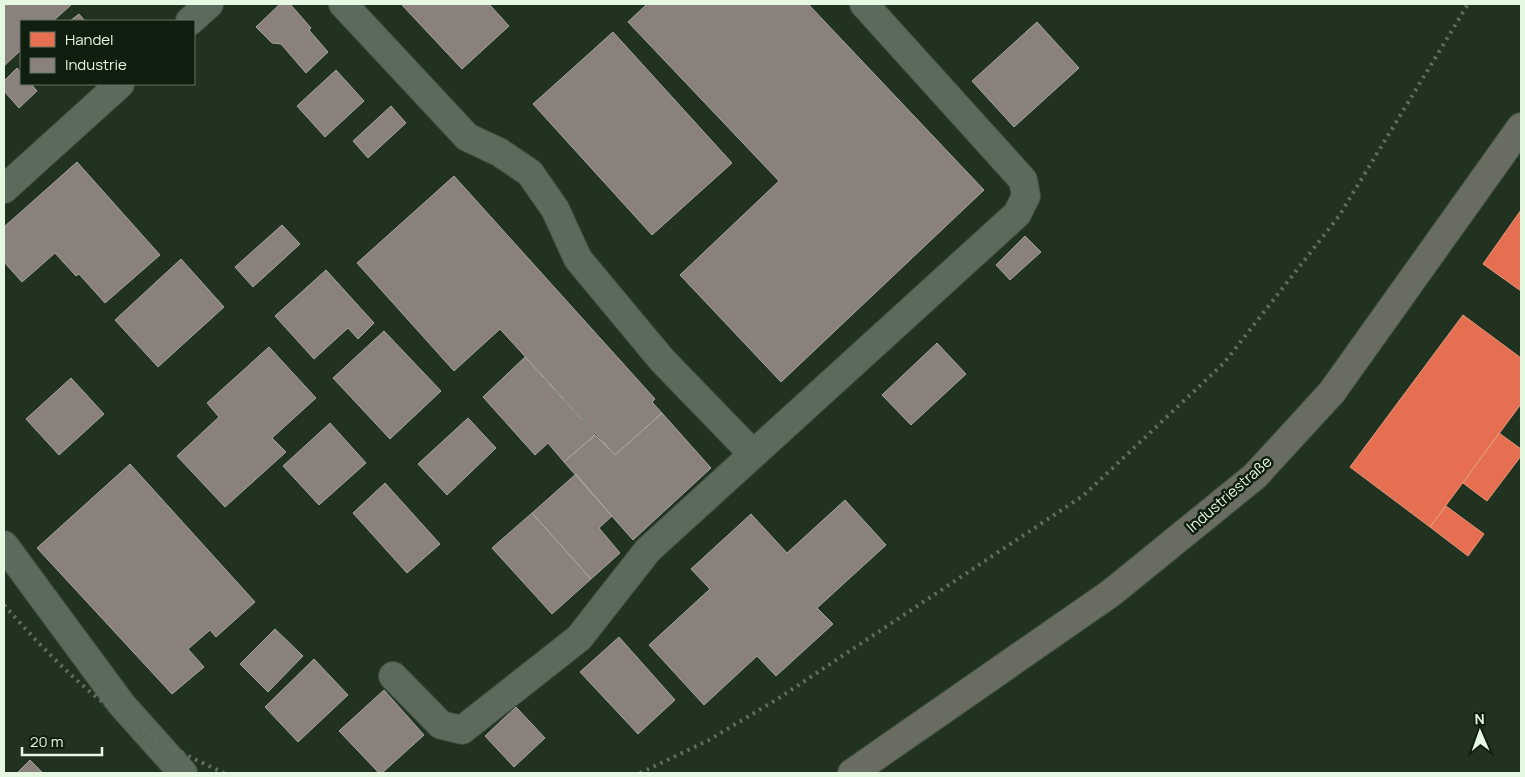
<svg xmlns="http://www.w3.org/2000/svg" width="1525" height="777" viewBox="0 0 1525 777" font-family="Manrope,sans-serif">
<style>
.shops{fill:#e76f51;stroke:#e6987c}
.industry{fill:#8a817c;stroke:#a5a59b}
.lines{fill:none;stroke-linecap:round;stroke-linejoin:round}
.minor-casing{stroke:#3f4e3e;stroke-width:30}
.major-casing{stroke:#3f4e3e;stroke-width:30}
.minor{stroke:#5c6a5c;stroke-width:28}
.major{stroke:#696d61;stroke-width:28}
.rail{stroke:#616e60;stroke-width:4;stroke-dasharray:2.5 5;stroke-linecap:butt}
.labels{text-anchor:middle;dominant-baseline:central;stroke-width:5;stroke-linejoin:round;paint-order:stroke}
.street-label{font-size:15px;fill:#e5f8e2;stroke:#101e0f}
</style>
<rect width="100%" height="100%" fill="#213320"/>
<path class="shops" d="M 1521,210 L 1521,291 L 1483,264 Z
M 1463,315 L 1521,358 L 1521,404 L 1430,527 L 1350,467 Z
M 1499,433 L 1521,449 L 1521,456 L 1487,501 L 1463,483 Z
M 1446,506 L 1484,534 L 1468,556 L 1430,527 Z"/>
<path class="industry" d="M 4,4 L 70,4 L 71,5 L 53,21 L 21,21 L 21,50 L 4,66 Z
M 280,4 L 290,4 L 311,28 L 309,30 L 328,52 L 306,73 L 281,44 L 272,43 L 256,27 Z
M 401,4 L 489,4 L 509,26 L 462,69 Z
M 647,4 L 808,4 L 984,190 L 781,382 L 680,275 L 779,181 L 628,22 Z
M 79,14 L 85,21 L 70,21 Z
M 1037,22 L 1079,68 L 1014,127 L 972,81 Z
M 613,32 L 732,163 L 652,235 L 533,104 Z
M 17,68 L 21,73 L 21,84 L 31,84 L 37,91 L 19,108 L 4,91 L 4,81 Z
M 336,70 L 364,101 L 325,137 L 297,106 Z
M 391,106 L 406,123 L 368,158 L 353,141 Z
M 77,162 L 160,255 L 105,303 L 79,274 L 76,276 L 55,253 L 22,282 L 4,262 L 4,227 Z
M 454,176 L 655,399 L 652,402 L 662,413 L 615,455 L 500,329 L 454,371 L 357,263 Z
M 282,225 L 300,244 L 253,287 L 235,267 Z
M 1025,236 L 1041,252 L 1010,280 L 996,265 Z
M 181,259 L 224,307 L 158,367 L 115,320 Z
M 326,270 L 374,323 L 358,339 L 348,328 L 314,359 L 275,316 Z
M 384,331 L 441,391 L 390,439 L 333,378 Z
M 937,343 L 966,374 L 911,425 L 882,395 Z
M 269,347 L 316,398 L 272,438 L 286,452 L 225,507 L 177,456 L 219,417 L 207,403 Z
M 525,357 L 595,435 L 564,462 L 548,443 L 535,455 L 483,397 Z
M 71,378 L 104,414 L 59,455 L 26,419 Z
M 662,413 L 711,468 L 633,540 L 564,462 L 595,435 L 615,455 Z
M 468,418 L 496,448 L 447,495 L 418,464 Z
M 330,423 L 366,463 L 319,505 L 283,466 Z
M 130,464 L 255,602 L 216,637 L 210,630 L 188,649 L 204,667 L 172,694 L 37,548 Z
M 576,474 L 612,516 L 599,528 L 620,553 L 591,579 L 532,513 Z
M 385,483 L 440,544 L 407,573 L 353,513 Z
M 845,500 L 886,545 L 817,608 L 833,624 L 776,676 L 757,656 L 704,705 L 649,645 L 710,589 L 691,569 L 751,514 L 787,553 Z
M 532,513 L 591,579 L 552,614 L 492,548 Z
M 275,629 L 303,656 L 268,692 L 240,664 Z
M 619,637 L 675,700 L 638,734 L 580,672 Z
M 314,659 L 348,695 L 298,742 L 265,707 Z
M 384,690 L 424,735 L 382,773 L 379,773 L 339,731 Z
M 516,707 L 545,738 L 514,767 L 485,736 Z
M 30,760 L 43,773 L 17,773 Z"/>
<g class="lines">
<g class="minor-casing">
<path id="minor" d="M 343,4 L 467,137 L 499,152 L 530,173 L 555,209 L 578,259 L 662,360 L 753,454
M 190,21 L 209,4
M 4,189 L 120,84
M 4,545 L 122,705 L 183,773
M 393,676 L 441,725 L 462,730 L 579,638 L 648,550 L 1017,214 L 1026,196 L 1023,180 L 864,4"/>
</g>
<g class="major-casing">
<path id="major" d="M 852,773 L 1111,593 L 1255,476 L 1332,392 L 1521,127"/>
</g>
<use href="#minor" class="minor"/>
<use href="#major" class="major"/>
<path class="rail" d="M 4,605 C 35,640 68,675 105,704 C 141,733 183,754 224,773
M 640,773 L 709,740 L 779,698 L 1084,495 L 1224,363 L 1339,216 L 1468,4"/>
</g>
<g class="labels">
<g class="street-label">
<text transform="translate(1229 494) rotate(-41)">Industriestraße</text>
</g>
</g>
<rect width="1525" height="777" fill="none" stroke="#e5f8e2" stroke-width="10"/>
<rect x="20" y="20" width="175" height="65" fill="#101e0f" stroke="#657563"/>
<rect x="30" y="32" width="25" height="15" fill="#e76f51" stroke="#657563"/>
<text x="65" y="45" font-size="15" fill="#e5f8e2">Handel</text>
<rect x="30" y="58" width="25" height="15" fill="#8a817c" stroke="#657563"/>
<text x="65" y="70" font-size="15" fill="#e5f8e2">Industrie</text>
<g transform="translate(1480 732) rotate(358)" stroke="#101e0f" stroke-width="4" paint-order="stroke">
<path d="M0-4L9 19L0 12L-9 19Z" fill="#e5f8e2"/>
<text y="-8" font-size="14" font-weight="bold" text-anchor="middle" fill="#e5f8e2">N</text>
</g>
<path d="M22 747v8h80v-8" fill="none" stroke="#e5f8e2" stroke-width="2.5"/>
<text x="30" y="747" font-size="15" fill="#e5f8e2" stroke="#101e0f" stroke-width="4" paint-order="stroke">20 m</text>
</svg>
